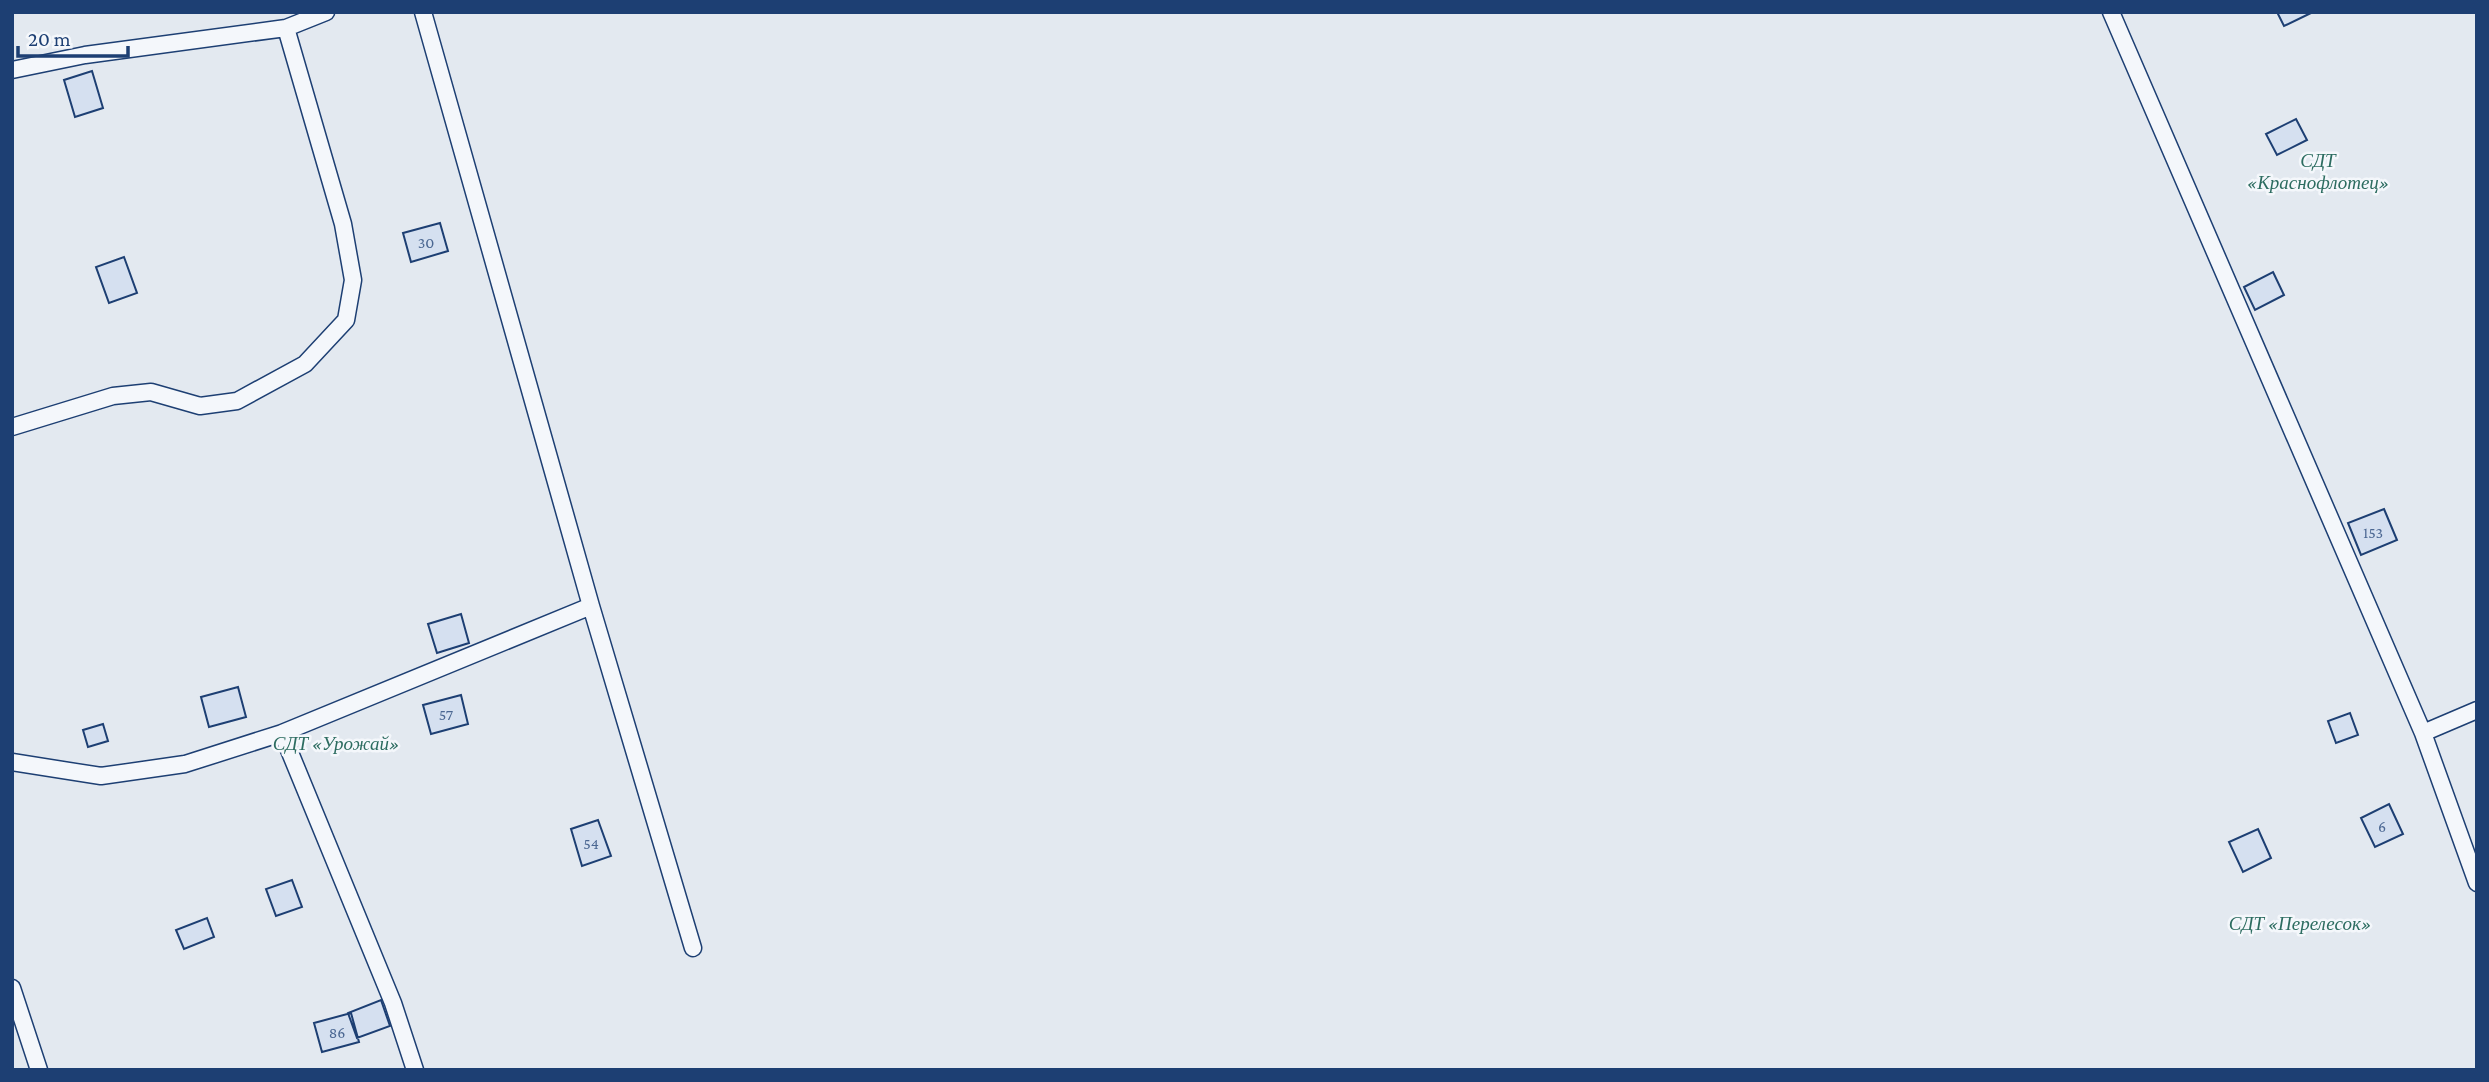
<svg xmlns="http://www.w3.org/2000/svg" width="2489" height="1082" viewBox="0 0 2489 1082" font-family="'Crimson Pro',serif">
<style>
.green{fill:#e3e9f0;stroke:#687fa3;stroke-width:2}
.building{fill:#d5e0f0;stroke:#1d3f73;stroke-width:2}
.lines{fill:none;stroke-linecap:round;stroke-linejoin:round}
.lane-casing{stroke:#1d3f73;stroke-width:19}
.lane{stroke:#f4f7fb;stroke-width:16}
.labels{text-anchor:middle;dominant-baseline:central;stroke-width:5;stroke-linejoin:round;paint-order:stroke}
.number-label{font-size:16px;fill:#4b6792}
.park-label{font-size:19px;font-style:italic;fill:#2c6c60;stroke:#f4f7fb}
</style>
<rect width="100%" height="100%" fill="#f4f7fb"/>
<path class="green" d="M 12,12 L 2477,12 L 2477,1070 L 12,1070 Z"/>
<path class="building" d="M 2277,12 L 2313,12 L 2284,26 Z
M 92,71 L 103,108 L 75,117 L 64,80 Z
M 2296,119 L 2307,140 L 2277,155 L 2266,134 Z
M 440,223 L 448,251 L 411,262 L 403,233 Z
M 124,257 L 137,293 L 109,303 L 96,267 Z
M 2273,272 L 2284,295 L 2255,310 L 2244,287 Z
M 2384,509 L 2397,540 L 2361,555 L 2348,523 Z
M 461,614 L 469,643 L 437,653 L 428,624 Z
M 238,687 L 246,717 L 209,727 L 201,697 Z
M 461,695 L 468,724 L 431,734 L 423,705 Z
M 2350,713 L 2358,735 L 2336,743 L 2328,721 Z
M 103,724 L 108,741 L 88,747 L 83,730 Z
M 2389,804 L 2403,834 L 2375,847 L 2361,818 Z
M 598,820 L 611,856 L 582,866 L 571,829 Z
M 2258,829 L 2271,858 L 2243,872 L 2229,842 Z
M 292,880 L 302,907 L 276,916 L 266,889 Z
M 207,918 L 214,937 L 184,949 L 176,930 Z
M 381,1000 L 390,1026 L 357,1038 L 348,1013 Z
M 351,1013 L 359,1042 L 322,1052 L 314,1023 Z"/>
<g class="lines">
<g class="lane-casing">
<path id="lane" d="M 423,12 L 591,606 L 693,948
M 2111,12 L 2423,733 L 2477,883
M 12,70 L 85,55 L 286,28 L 326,12
M 12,427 L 113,396 L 151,392 L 200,406 L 237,401 L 305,364 L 346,320 L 353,280 L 343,224 L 286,28
M 282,733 L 393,1003 L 415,1070
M 2423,733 L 2477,710
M 12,762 L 101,776 L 185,764 L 282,733 L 591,606
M 12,988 L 39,1070"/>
</g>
<use href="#lane" class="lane"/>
</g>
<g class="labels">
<g class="number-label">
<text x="426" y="242">30</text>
<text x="2373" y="532">153</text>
<text x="446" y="714">57</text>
<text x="2382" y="826">6</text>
<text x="591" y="843">54</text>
<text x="337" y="1032">86</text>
</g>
<g class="park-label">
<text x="2318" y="160">СДТ<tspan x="2318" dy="22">«Краснофлотец»</tspan></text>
<text x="336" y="743">СДТ «Урожай»</text>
<text x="2300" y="923">СДТ «Перелесок»</text>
</g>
</g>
<rect width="2489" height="1082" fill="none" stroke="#1d3f73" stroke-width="28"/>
<path d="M18 46v10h110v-10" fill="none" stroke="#1d3f73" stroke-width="3.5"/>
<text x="28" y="46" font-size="21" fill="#1d3f73" stroke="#f4f7fb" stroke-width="5" paint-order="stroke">20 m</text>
</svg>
